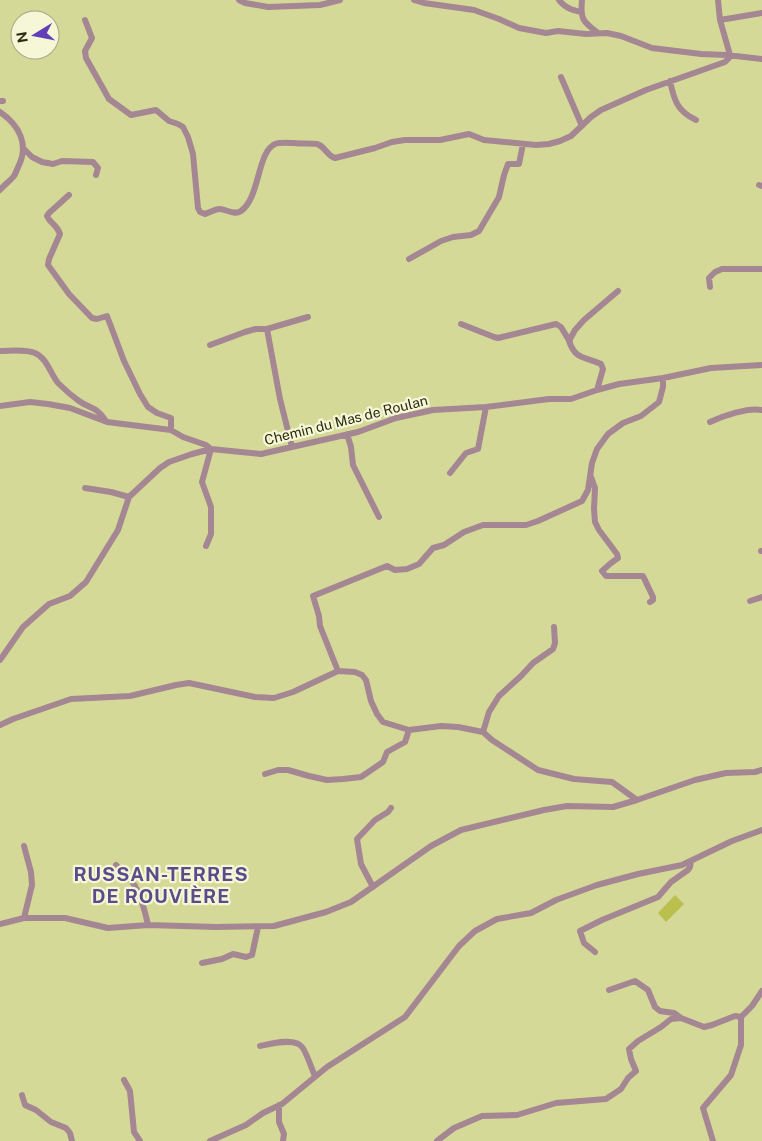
<svg xmlns="http://www.w3.org/2000/svg" width="762" height="1141" viewBox="0 0 762 1141" font-family="'Public Sans',sans-serif">
<style>
.green{fill:#bbbf4e}
.lines{fill:none;stroke-linecap:round;stroke-linejoin:round}
.street{stroke:#a48793;stroke-width:6}
.labels{text-anchor:middle;dominant-baseline:central;stroke-width:4.5;stroke-linejoin:round;paint-order:stroke}
.street-label{font-size:14px;fill:#2c2d13;stroke:#f5f7d7}
.district-label{font-size:19px;font-weight:bold;letter-spacing:1px;fill:#594c8b;stroke:#f5f7d7}
</style>
<rect width="100%" height="100%" fill="#d5d997"/>
<path class="green" d="M 675,895 L 684,904 L 666,922 L 658,913 Z"/>
<g class="lines">
<path class="street" d="M 239,0 L 245,3 L 268,7 L 320,5 L 340,0
M 414,0 L 424,3 L 474,10 L 499,19 L 519,28 L 546,33 L 558,31 L 586,34 L 607,33 L 621,36 L 652,48 L 701,54 L 727,55 L 762,59
M 559,0 C 565,8 572,10 581,12
M 582,0 C 580,19 583,22 598,33
M 718,0 L 720,20 L 730,55
M 85,20 L 92,38 L 85,51 L 86,58 L 109,99 L 131,115 L 156,110 L 169,121 L 178,124 L 183,127 L 188,137 L 193,154 L 198,208 L 200,212 L 205,214 C 209,213 215,209 219,209 C 227,209 234,216 241,211 C 260,198 257,152 275,144 C 281,142 289,143 294,143 C 302,144 310,143 317,144 C 325,146 327,156 335,158 L 375,148 L 392,142 L 405,140 L 440,140 L 469,134 L 484,140 L 536,145 L 549,144 L 560,141 L 571,136 L 591,117 L 601,110 L 646,90 L 725,62 L 729,58 L 730,55
M 720,20 L 762,13
M 561,77 L 582,126
M 670,81 C 674,100 677,111 696,120
M 0,101 L 3,101
M 0,112 C 19,125 29,144 19,165 C 17,169 16,173 14,176 C 10,181 4,185 0,190
M 23,148 L 32,157 L 42,162 L 53,164 L 62,161 L 93,162 L 98,168 L 96,175
M 759,185 L 762,186
M 69,195 L 49,213 L 47,216 C 51,225 56,223 60,234 L 49,259 L 48,265 L 69,294 L 92,318 L 97,319 L 107,316 L 124,361 L 140,394 L 148,407 L 157,413 L 171,418 L 171,430
M 409,259 L 441,241 L 453,237 L 471,235 L 479,231 L 499,197 L 504,175 L 508,164 L 519,164 L 523,144
M 710,287 L 709,278 L 715,272 L 722,269 L 762,269
M 461,324 L 494,337 L 498,338 L 556,324 L 561,327 L 570,342
M 210,345 L 245,332 L 256,329 L 267,329
M 0,351 C 11,351 25,349 35,353 C 47,358 50,373 58,383 C 64,389 72,396 79,401 C 92,410 96,406 106,421
M 597,390 L 603,369 L 601,364 C 585,356 576,361 569,341 L 575,330 L 584,320 L 618,291
M 0,406 L 30,402 L 48,404 L 70,408 L 107,422 L 171,430 L 183,437 L 206,445 L 211,449 L 261,454 L 358,432 L 396,418 L 433,410 L 486,407 L 549,399 L 571,399 L 597,390 L 619,384 L 663,378 L 711,368 L 762,365
M 710,422 C 723,416 748,407 762,410
M 347,434 L 351,447 L 353,465 L 379,517
M 292,447 L 280,399 L 267,329 L 308,317
M 450,473 L 466,453 L 478,449 L 486,407
M 591,477 L 595,488 L 594,509 L 595,522 L 599,530 L 617,554 L 618,558 L 611,563 L 602,571 L 606,576 L 643,576 L 653,597 L 653,600 L 650,602
M 85,488 L 111,492 L 129,497
M 206,546 L 211,534 L 211,507 L 202,482 L 211,449
M 761,551 L 762,551
M 750,601 L 762,597
M 0,660 L 23,627 L 49,604 L 70,596 L 86,582 L 118,530 L 129,497 L 160,468 L 169,462 L 192,454 L 211,449
M 338,671 L 320,626 L 319,616 L 313,596 L 387,566 L 395,570 L 407,569 L 419,564 L 433,548 L 444,545 L 464,532 L 483,525 L 526,525 L 538,521 L 582,501 L 588,490 L 592,463 L 597,449 L 608,434 L 623,423 L 641,416 L 659,402 L 663,387 L 663,378
M 0,725 L 13,719 L 71,699 L 130,696 L 176,685 L 189,683 L 255,697 L 274,698 L 293,692 L 338,671 L 355,672 L 362,675 L 366,680 L 371,701 L 377,714 L 383,722 L 409,730 L 441,726 L 458,727 L 483,732 L 492,740 L 538,770 L 574,779 L 612,782 L 637,800
M 483,732 L 489,712 L 499,696 L 521,676 L 533,663 L 553,649 L 555,643 L 554,627
M 265,774 L 278,770 L 288,770 L 309,776 L 327,780 L 343,779 L 361,777 L 383,762 L 387,752 L 405,742 L 409,730
M 116,865 C 121,871 128,876 133,883 C 141,895 145,911 148,925
M 373,887 L 361,864 L 357,839 L 375,820 L 388,812 L 391,808
M 24,918 L 32,885 L 31,872 L 24,846
M 0,924 L 24,918 L 65,918 L 108,928 L 148,925 L 216,927 L 274,926 L 326,912 L 351,902 L 431,846 L 461,830 L 544,810 L 567,806 L 613,807 L 637,800 L 695,780 L 726,773 L 755,772 L 762,770
M 595,952 L 584,943 L 580,931 L 602,920 L 658,897 L 671,882 L 688,870 L 690,867 L 691,861
M 202,963 L 222,959 L 233,954 L 246,957 L 252,955 L 258,927
M 609,990 L 635,981 L 648,990 L 655,1007 L 660,1011 L 674,1013 L 681,1018
M 260,1046 C 270,1044 295,1037 302,1047 C 306,1051 312,1070 315,1076
M 124,1080 L 130,1091 L 134,1132 L 140,1141
M 22,1095 L 25,1105 L 36,1110 L 51,1122 L 66,1128 L 70,1133 L 72,1141
M 279,1105 L 279,1122 L 284,1134 L 283,1141
M 210,1141 L 246,1125 L 263,1113 L 282,1104 L 327,1067 L 405,1017 L 459,946 L 475,931 L 497,919 L 531,913 L 556,900 L 597,885 L 638,874 L 682,865 L 732,841 L 762,830
M 437,1141 L 454,1128 L 482,1116 L 517,1115 L 556,1103 L 606,1099 L 621,1089 L 628,1078 L 636,1071 L 631,1059 L 629,1049 L 638,1041 L 661,1027 L 671,1019 L 681,1018 L 704,1027 L 712,1025 L 735,1016 L 741,1017
M 713,1141 L 703,1108 L 731,1075 L 741,1045 L 741,1017 L 752,1006 L 762,991"/>
</g>
<g class="labels">
<g class="street-label">
<text transform="translate(346 420) rotate(-14)">Chemin du Mas de Roulan</text>
</g>
<g class="district-label">
<text x="161" y="874">RUSSAN-TERRES<tspan x="161" dy="22">DE ROUVIÈRE</tspan></text>
</g>
</g>
<g transform="translate(35 35) rotate(260)"><circle r="24" fill="#f5f7d7" stroke="#a5a689"/>
<path d="M0-4L9 19L0 12L-9 19Z" fill="#613fb7"/>
<text y="-8" font-size="14" font-weight="bold" text-anchor="middle" fill="#2c2d13">N</text>
</g>
</svg>
